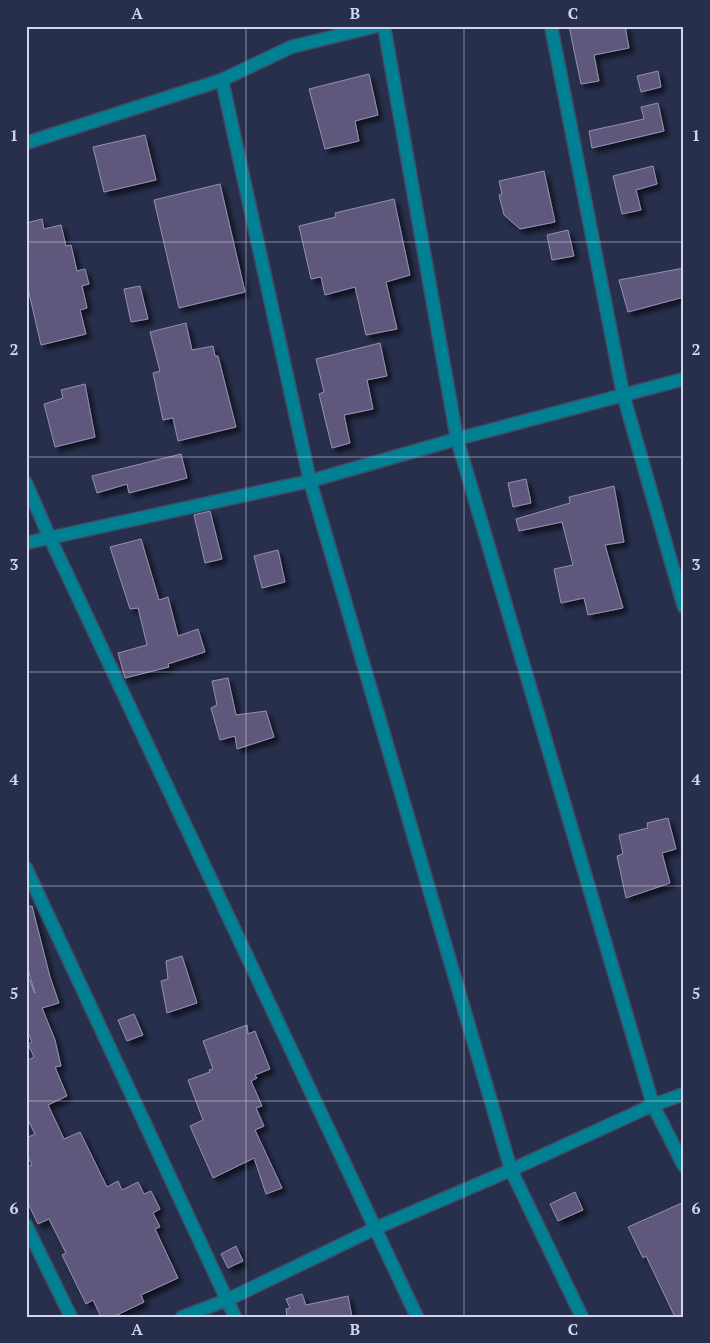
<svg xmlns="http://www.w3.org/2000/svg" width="710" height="1343" viewBox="0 0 710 1343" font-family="'PT Serif',serif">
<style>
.building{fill:#5f597b;stroke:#948fb3;filter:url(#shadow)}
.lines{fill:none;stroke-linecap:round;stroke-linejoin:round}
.minor-casing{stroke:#424a65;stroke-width:15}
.minor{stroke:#008193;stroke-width:12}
.grid{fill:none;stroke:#d1d7ea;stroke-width:1;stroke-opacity:0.55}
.neatline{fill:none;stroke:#d1d7ea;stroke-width:2}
.grid-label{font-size:16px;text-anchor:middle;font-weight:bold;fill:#d1d7ea}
</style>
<defs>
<filter id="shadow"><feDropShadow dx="4.5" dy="4.5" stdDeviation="2.5" flood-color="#0009"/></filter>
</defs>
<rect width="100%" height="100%" fill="#272f4c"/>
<path class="building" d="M 569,26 L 625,26 L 629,48 L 594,55 L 599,81 L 581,84 Z
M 658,71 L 661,87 L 641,92 L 637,76 Z
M 369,74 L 378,115 L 355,121 L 359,141 L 325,149 L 309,89 Z
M 658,103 L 664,131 L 592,148 L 589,131 L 644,119 L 641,107 Z
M 145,135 L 156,180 L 104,192 L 93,147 Z
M 653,166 L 657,184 L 636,190 L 641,210 L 622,214 L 613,176 Z
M 544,171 L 555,222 L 520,229 L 504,215 L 499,195 L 502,194 L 499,181 Z
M 220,184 L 245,292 L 179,308 L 154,200 Z
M 394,199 L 410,275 L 386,282 L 397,329 L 366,335 L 355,287 L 325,295 L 321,277 L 311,279 L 299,226 L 336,217 L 335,213 Z
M 42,219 L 44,229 L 61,225 L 66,246 L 71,245 L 77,271 L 85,269 L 89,284 L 82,286 L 87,308 L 80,310 L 86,334 L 41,345 L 26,280 L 26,223 Z
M 568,230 L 574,256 L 552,260 L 547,235 Z
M 684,268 L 684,297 L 628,312 L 619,280 Z
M 140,286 L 148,319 L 131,322 L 124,289 Z
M 186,323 L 192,350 L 213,346 L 215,356 L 218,356 L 236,427 L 178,441 L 173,418 L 163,420 L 153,373 L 160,371 L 150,332 Z
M 380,343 L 387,376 L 367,380 L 373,409 L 344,415 L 350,443 L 332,448 L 319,394 L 324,392 L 316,359 Z
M 85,384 L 95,437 L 55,447 L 44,404 L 63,398 L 61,390 Z
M 181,454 L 187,478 L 129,493 L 127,484 L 97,493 L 92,476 Z
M 526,479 L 531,503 L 513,507 L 508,483 Z
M 614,486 L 624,542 L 605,545 L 623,608 L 588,615 L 584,598 L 561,603 L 554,569 L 573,565 L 562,522 L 519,531 L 516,519 L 570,503 L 569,497 Z
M 210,511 L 222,559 L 205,563 L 194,515 Z
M 141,539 L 159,600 L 168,597 L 178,636 L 198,629 L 205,652 L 168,664 L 169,667 L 125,678 L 118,653 L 147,645 L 138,608 L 130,609 L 110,547 Z
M 278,550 L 285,582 L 262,588 L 254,556 Z
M 228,678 L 236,715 L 266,711 L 274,737 L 237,749 L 235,736 L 220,740 L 211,708 L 217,705 L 212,681 Z
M 668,818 L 676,849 L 662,853 L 670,883 L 626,898 L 617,856 L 623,854 L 619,835 L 648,828 L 647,823 Z
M 32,906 L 50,977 L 59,1003 L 42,1008 L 55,1040 L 61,1066 L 55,1067 L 67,1096 L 48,1105 L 64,1139 L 80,1132 L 107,1187 L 118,1181 L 122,1190 L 138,1182 L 144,1194 L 151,1191 L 160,1209 L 153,1213 L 160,1227 L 155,1229 L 178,1278 L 141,1295 L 144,1302 L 113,1317 L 101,1317 L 93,1300 L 86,1304 L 62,1255 L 66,1253 L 49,1219 L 38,1224 L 26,1199 L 26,1167 L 32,1165 L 26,1153 L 26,1138 L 35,1134 L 26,1116 L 26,1061 L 34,1057 L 28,1044 L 32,1042 L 26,1028 L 26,972 L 35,993 L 26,963 L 26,907 Z
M 182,956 L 197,1003 L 167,1013 L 161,981 L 168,979 L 166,961 Z
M 134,1014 L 143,1035 L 127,1041 L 118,1020 Z
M 247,1025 L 248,1034 L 255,1031 L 270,1069 L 255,1075 L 257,1078 L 251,1081 L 262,1106 L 256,1108 L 264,1126 L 255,1130 L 282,1188 L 266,1194 L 254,1158 L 213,1178 L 190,1126 L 203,1120 L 188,1080 L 210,1072 L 209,1070 L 213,1069 L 203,1041 Z
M 575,1192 L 583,1210 L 558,1221 L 550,1204 Z
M 684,1202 L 684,1317 L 675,1317 L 646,1256 L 643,1258 L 628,1227 Z
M 236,1246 L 243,1261 L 228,1268 L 221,1254 Z
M 302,1294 L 306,1305 L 348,1296 L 352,1317 L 287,1317 L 286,1309 L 290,1308 L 286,1299 Z"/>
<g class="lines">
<g class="minor-casing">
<path id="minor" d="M 384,26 L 457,439 L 653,1105 L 684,1166
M 551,26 L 623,394 L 684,607
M 222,80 L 310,481 L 511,1170 L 582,1317
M 26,143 L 222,80 L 291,47 L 377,26
M 26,483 L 49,536 L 417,1317
M 26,543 L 310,481 L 457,439 L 684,379
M 26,868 L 235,1317
M 26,1225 L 71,1317
M 182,1317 L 227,1300 L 376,1228 L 511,1170 L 653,1105 L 684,1094"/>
</g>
<use href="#minor" class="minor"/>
</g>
<path class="grid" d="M 246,26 L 246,1317M 464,26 L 464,1317M 26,242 L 684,242M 26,457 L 684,457M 26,672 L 684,672M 26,886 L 684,886M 26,1101 L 684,1101"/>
<rect width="710" height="1343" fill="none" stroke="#272f4c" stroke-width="55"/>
<rect x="28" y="28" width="654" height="1288" class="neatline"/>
<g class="grid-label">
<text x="137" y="19">A</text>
<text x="355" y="19">B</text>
<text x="573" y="19">C</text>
<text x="14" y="141">1</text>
<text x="696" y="141">1</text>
<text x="14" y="355">2</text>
<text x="696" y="355">2</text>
<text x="14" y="570">3</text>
<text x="696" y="570">3</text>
<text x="14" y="785">4</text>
<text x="696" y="785">4</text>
<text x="14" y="999">5</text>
<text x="696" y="999">5</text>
<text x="14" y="1214">6</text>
<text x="696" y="1214">6</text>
<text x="137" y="1335">A</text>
<text x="355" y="1335">B</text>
<text x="573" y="1335">C</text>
</g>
</svg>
